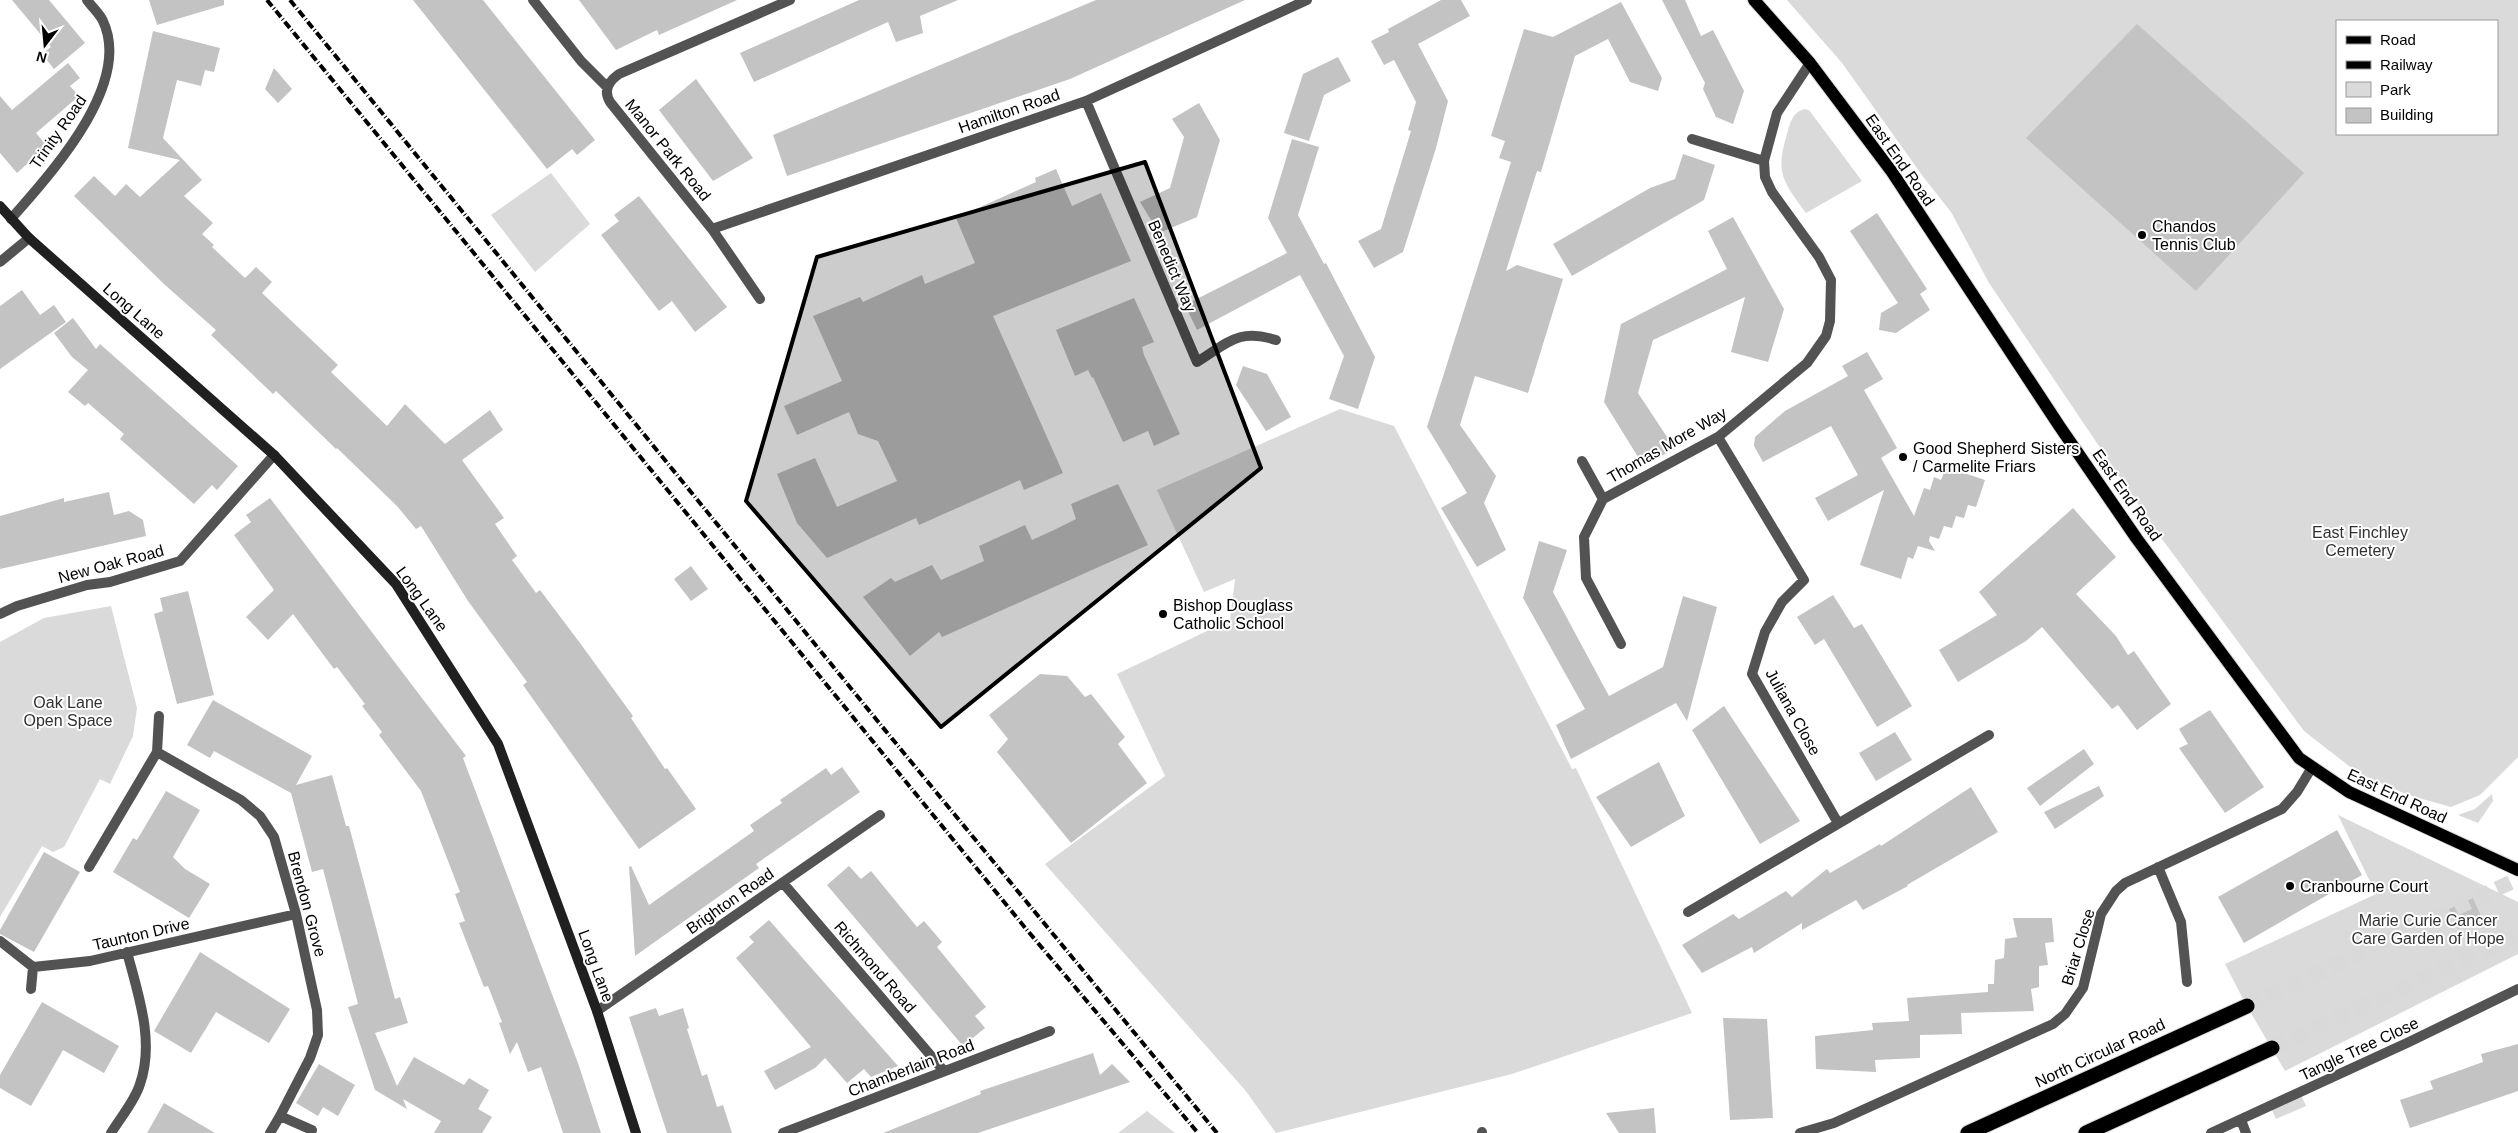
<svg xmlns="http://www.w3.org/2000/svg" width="2518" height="1133" viewBox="0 0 2518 1133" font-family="Arial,sans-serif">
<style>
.green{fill:#dadada;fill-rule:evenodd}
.building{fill:#c3c3c3}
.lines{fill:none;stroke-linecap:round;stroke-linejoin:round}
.highway-tunnel{stroke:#d9d9d9;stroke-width:15;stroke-dasharray:15 8;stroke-linecap:butt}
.primary-casing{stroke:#dbdbdb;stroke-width:14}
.highway-casing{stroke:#dbdbdb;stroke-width:17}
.street{stroke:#535353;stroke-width:10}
.secondary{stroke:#202020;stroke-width:10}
.primary{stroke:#000;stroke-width:12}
.highway{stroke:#000;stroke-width:15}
.rail{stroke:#000;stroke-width:4;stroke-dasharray:8 2.5 1 2.5;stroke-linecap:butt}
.marked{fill:#000;fill-opacity:0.2;stroke:#000;stroke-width:4;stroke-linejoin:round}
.poi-dot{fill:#000;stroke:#fff;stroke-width:2}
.labels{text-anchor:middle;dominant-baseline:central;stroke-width:4;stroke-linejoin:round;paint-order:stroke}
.street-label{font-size:16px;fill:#000;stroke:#fff}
.poi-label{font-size:16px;fill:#000;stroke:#fff;text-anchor:start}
.park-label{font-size:16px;fill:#313131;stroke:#fff}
</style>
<rect width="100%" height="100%" fill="#fff"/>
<path class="green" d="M 1787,0 L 2518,0 L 2518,757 L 2480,795 L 2451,807 L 2408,795 L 2358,773 L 2304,731 L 2159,535 L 1989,283 L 1951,212 L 1924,178 L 1842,63 ZM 2337,21 L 2497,21 L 2497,134 L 2337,134 Z
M 1804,109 L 1809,110 L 1862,181 L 1806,213 C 1783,181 1775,174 1787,134 C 1790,123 1792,113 1804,109 Z
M 551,173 L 590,224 L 535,272 L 491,215 Z
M 1340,409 L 1394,426 L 1572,769 L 1576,768 L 1692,1013 L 1512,1074 L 1276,1133 L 1245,1090 L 1045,864 L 1165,776 L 1117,674 L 1230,620 L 1235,579 L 1204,592 L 1157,490 Z
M 111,606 L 137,708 L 133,736 L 110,784 L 100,779 L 64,847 L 53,852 L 42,846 L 0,917 L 0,642 L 44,618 Z
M 2492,794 L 2493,801 L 2478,823 L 2458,815 L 2475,809 Z
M 2338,815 L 2518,902 L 2518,954 L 2285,1071 L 2245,1003 L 2225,964 L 2376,894 Z
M 2300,1093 L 2306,1106 L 2276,1119 L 2270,1106 Z
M 1147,1111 L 1175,1133 L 1118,1133 Z"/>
<path class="building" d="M 12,0 L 49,0 L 85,43 L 54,69 L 42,54 L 51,47 Z
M 149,0 L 224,0 L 224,5 L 157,25 Z
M 413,0 L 483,0 L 595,140 L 577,155 L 572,149 L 547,169 Z
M 579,0 L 737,0 L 659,35 L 657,30 L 616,50 Z
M 859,0 L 958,0 L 920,16 L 923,33 L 896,42 L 888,22 L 754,82 L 740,53 Z
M 1096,0 L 1245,0 L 1070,79 L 787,176 L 773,135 Z
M 1441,0 L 1461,0 L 1470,16 L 1418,44 L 1448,101 L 1436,148 L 1403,252 L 1374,268 L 1358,241 L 1381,229 L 1411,131 L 1408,130 L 1416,102 L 1394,60 L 1384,65 L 1371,41 L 1389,32 L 1388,29 Z
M 1662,0 L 1685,0 L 1701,36 L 1713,30 L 1744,91 L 1733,124 L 1716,117 L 1703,89 L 1705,83 Z
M 1621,2 L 1662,78 L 1658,91 L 1630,82 L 1608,39 L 1575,56 L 1541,172 L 1537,171 L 1506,271 L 1517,265 L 1563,279 L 1528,393 L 1475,376 L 1460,425 L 1496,476 L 1484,503 L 1506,550 L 1477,567 L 1441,508 L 1467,493 L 1427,427 L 1511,162 L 1499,158 L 1505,141 L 1491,136 L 1524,29 L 1553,37 Z
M 2137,24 L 2304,173 L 2196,291 L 2026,138 Z
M 153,31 L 220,48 L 214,72 L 205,70 L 201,86 L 177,80 L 163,138 L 202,180 L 184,196 L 213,223 L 202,234 L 214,245 L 212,247 L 245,278 L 256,267 L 272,282 L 262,293 L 338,365 L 331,372 L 387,426 L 405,404 L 445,444 L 490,410 L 503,430 L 462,460 L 504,518 L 495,524 L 517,556 L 512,560 L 536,593 L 540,590 L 580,643 L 633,716 L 631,718 L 665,769 L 667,768 L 696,809 L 639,849 L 523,685 L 527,682 L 468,601 L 421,526 L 416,529 L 397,506 L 337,448 L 336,449 L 276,391 L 273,394 L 211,335 L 216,330 L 165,285 L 74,196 L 94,176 L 115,196 L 126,184 L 140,197 L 180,160 L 128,148 Z
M 1338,57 L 1351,81 L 1324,95 L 1309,141 L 1284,133 L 1303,74 Z
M 68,63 L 80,78 L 70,86 L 79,96 L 36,133 L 47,146 L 17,173 L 0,153 L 0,96 L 12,110 Z
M 274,68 L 292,89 L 278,103 L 265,89 Z
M 696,79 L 753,158 L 713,181 L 659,110 Z
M 1199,103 L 1220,140 L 1197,217 L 1159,233 L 1140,202 L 1170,188 L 1184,137 L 1172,119 Z
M 1292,139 L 1319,147 L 1298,215 L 1324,264 L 1326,263 L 1375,357 L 1358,409 L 1329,399 L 1344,356 L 1300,275 L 1197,330 L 1185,305 L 1287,253 L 1268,218 Z
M 1683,154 L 1715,165 L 1704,200 L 1572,276 L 1553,244 L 1650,188 L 1675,179 Z
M 1056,169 L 1072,206 L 1101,193 L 1131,261 L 993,316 L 1063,473 L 1024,490 L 1020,480 L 919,525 L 916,518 L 827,558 L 797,523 L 777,474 L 815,458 L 837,507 L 897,481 L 878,441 L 858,434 L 849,412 L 797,435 L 784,406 L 842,381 L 813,316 L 860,297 L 863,302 L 922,275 L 925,284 L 975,263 L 956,218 L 1036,182 L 1035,178 Z
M 639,196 L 727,307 L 695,332 L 672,301 L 659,311 L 601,235 L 619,221 L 614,215 Z
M 1877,213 L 1927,289 L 1920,294 L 1930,310 L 1896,333 L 1879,330 L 1881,313 L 1898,303 L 1850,231 Z
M 1733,217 L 1784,309 L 1768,362 L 1731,352 L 1745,297 L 1653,340 L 1638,393 L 1675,449 L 1643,465 L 1604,402 L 1621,324 L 1727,269 L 1708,231 Z
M 22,290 L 40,315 L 54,305 L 66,322 L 0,369 L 0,306 Z
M 1134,298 L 1154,342 L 1142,347 L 1144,355 L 1180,434 L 1154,446 L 1148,431 L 1123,442 L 1093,377 L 1092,378 L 1088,370 L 1075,376 L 1056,330 Z
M 73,318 L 96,349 L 100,344 L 238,466 L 217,490 L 212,485 L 194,504 L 120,439 L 124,434 L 88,403 L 85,406 L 68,392 L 88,370 L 72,357 L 54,333 Z
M 1867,352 L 1883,379 L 1864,390 L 1897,448 L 1881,458 L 1914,516 L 1924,488 L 1930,490 L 1934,477 L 1941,480 L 1946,467 L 1985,480 L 1976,507 L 1968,505 L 1964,518 L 1956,516 L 1952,528 L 1944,526 L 1939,539 L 1930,536 L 1929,541 L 1935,551 L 1918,546 L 1913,559 L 1908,557 L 1901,579 L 1860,565 L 1884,490 L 1828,521 L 1815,498 L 1858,475 L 1831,426 L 1763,462 L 1754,446 L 1755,437 L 1785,411 L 1848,376 L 1842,366 Z
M 1243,366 L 1267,374 L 1291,417 L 1266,431 L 1236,385 Z
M 1118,484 L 1148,545 L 942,637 L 939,632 L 910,656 L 863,597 L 891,578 L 895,582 L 932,565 L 941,580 L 984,561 L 979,546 L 1025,525 L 1032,540 L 1054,530 L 1076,519 L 1071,504 Z
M 109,492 L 114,515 L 129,511 L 143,520 L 146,536 L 0,569 L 0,516 L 64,498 L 64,502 Z
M 270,498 L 466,756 L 463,758 L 578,1063 L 601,1133 L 563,1133 L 541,1067 L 528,1072 L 517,1042 L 510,1054 L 499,1023 L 502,1022 L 488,986 L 484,987 L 459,923 L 465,921 L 455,894 L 460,892 L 421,791 L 379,735 L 382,732 L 362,706 L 365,704 L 337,667 L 334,669 L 293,614 L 268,640 L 246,617 L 274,590 L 234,535 L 251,522 L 246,515 Z
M 2073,508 L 2116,557 L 2076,594 L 2116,636 L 2128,655 L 2134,651 L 2171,704 L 2137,730 L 2118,705 L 2112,709 L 2042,627 L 2026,641 L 1958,682 L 1939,650 L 1997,615 L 1979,592 Z
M 1539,541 L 1567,550 L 1553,592 L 1609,696 L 1663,667 L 1683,596 L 1717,607 L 1687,721 L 1676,703 L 1571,759 L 1556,725 L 1585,709 L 1523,598 Z
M 691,566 L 708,589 L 691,601 L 674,579 Z
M 188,591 L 214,695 L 177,704 L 154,614 L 163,611 L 160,598 Z
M 1833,595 L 1854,628 L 1862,624 L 1912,706 L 1877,727 L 1824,639 L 1815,645 L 1797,617 Z
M 1040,674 L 1067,676 L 1085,697 L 1091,694 L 1125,737 L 1118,744 L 1147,783 L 1071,843 L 997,752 L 1008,739 L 989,715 Z
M 213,700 L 312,756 L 296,785 L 332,775 L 346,826 L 349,826 L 395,999 L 400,997 L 408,1023 L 375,1033 L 397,1086 L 414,1057 L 464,1085 L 469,1078 L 489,1090 L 478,1109 L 492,1117 L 482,1133 L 434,1133 L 441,1121 L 403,1099 L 407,1109 L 375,1090 L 348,1007 L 358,1004 L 323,869 L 312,872 L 291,793 L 214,751 L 210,758 L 187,745 Z
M 1724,706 L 1800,821 L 1760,844 L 1692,730 Z
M 2210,710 L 2264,787 L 2225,813 L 2179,748 L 2188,744 L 2179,729 Z
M 1895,732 L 1912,760 L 1876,781 L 1859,753 Z
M 2084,749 L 2094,764 L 2040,806 L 2027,788 Z
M 1659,762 L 1685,816 L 1631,847 L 1596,797 Z
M 842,767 L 860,792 L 756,864 L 759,868 L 635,956 L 629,867 L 631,866 L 649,905 L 754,831 L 750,825 L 782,803 L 780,800 L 826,768 L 831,775 Z
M 2099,786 L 2104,796 L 2055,829 L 2044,812 Z
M 1971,787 L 1998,832 L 1907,885 L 1908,886 L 1863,910 L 1856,900 L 1802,930 L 1802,923 L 1754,953 L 1752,947 L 1702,973 L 1682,945 L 1733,914 L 1739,919 L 1786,891 L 1792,897 L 1827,869 L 1830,873 L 1880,844 L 1881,846 Z
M 166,791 L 200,810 L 173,857 L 185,869 L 210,884 L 189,918 L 113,872 L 133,838 L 137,840 Z
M 2337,830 L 2362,875 L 2244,943 L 2218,897 Z
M 44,852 L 80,872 L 34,952 L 0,934 L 0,930 Z
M 849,866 L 861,879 L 871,871 L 917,927 L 924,921 L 942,942 L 937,947 L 986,1007 L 975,1016 L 985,1028 L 963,1046 L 827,885 Z
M 2473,898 L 2482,918 L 2458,929 L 2449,909 Z
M 2013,918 L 2052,918 L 2054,942 L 2045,943 L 2048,965 L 2039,966 L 2039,987 L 2031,989 L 2034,1011 L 1961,1013 L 1962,1034 L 1920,1035 L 1920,1058 L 1875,1060 L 1876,1072 L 1816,1069 L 1815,1036 L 1873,1030 L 1872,1023 L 1909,1021 L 1907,998 L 1988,992 L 1988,984 L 1994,984 L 1995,960 L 2004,958 L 2005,939 L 2017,937 Z
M 769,920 L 898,1066 L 871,1077 L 864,1069 L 847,1083 L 825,1058 L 815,1068 L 775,1090 L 764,1071 L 811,1047 L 736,958 L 754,942 L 749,937 Z
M 200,952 L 290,1009 L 269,1043 L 216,1012 L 191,1053 L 154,1031 Z
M 42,1002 L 119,1046 L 104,1073 L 63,1050 L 31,1106 L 0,1088 L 0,1075 Z
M 656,1008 L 659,1016 L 683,1008 L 689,1028 L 687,1029 L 702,1076 L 707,1074 L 717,1107 L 723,1105 L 732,1133 L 667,1133 L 629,1017 Z
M 1723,1018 L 1767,1019 L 1773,1118 L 1730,1120 Z
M 2518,1044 L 2518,1091 L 2410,1128 L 2400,1100 L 2433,1089 L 2430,1081 L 2483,1062 L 2481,1054 Z
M 1093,1053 L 1100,1075 L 1112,1064 L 1130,1082 L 978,1133 L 883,1133 L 981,1094 L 980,1091 Z
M 319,1064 L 355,1085 L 338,1116 L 323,1107 L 318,1116 L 296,1103 Z
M 164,1103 L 215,1133 L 147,1133 Z
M 1654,1108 L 1656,1133 L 1619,1133 L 1606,1113 Z"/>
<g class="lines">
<path class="highway-tunnel" d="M 2247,1006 L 2518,879
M 2272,1048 L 2518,935"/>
<g class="primary-casing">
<path id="primary" d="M 1754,0 L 1810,63 L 1892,172 L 2060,427 L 2137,539 L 2299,758 L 2349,792 L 2518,870"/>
</g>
<g class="highway-casing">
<path id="highway" d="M 1968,1133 L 2247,1006
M 2086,1133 L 2272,1048"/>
</g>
<path class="street" d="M 533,0 L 581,61 L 607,87
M 1086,101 L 1197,362 C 1228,343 1238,328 1276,340
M 1692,139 L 1764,161
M 11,219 C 50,174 133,85 103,21 C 100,14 92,7 87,0
M 712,229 L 1086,101 L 1307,0
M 0,262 L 29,238
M 760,299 L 712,229 L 610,102 C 603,90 609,81 619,74 L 790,0
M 1718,437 L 1804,580 L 1782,602 L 1765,632 L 1752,674 L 1838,823
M 1582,461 L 1603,499
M 1603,499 L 1718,437 L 1807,363 L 1826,336 L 1830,321 L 1831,280 L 1819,257 L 1772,192 L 1765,177 L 1764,161 L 1777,113 L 1810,63
M 1603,499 L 1584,537 L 1586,578 L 1621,644
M 0,614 L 17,606 L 87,585 L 110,582 L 180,561 L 274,455
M 157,752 L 159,716
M 89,867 L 157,752 L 241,800 L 260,816 L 274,837 L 296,914 L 317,1010 L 318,1035 L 310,1058 L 280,1116 L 312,1130
M 2158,867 L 2181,922 L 2187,982
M 783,883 L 944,1071
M 1688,912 L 1989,735
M 0,941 L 33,967 L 90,961 L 296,914
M 31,989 L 33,967
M 597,1011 L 880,815
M 2241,1120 L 2246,1133
M 1482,1132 L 1482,1133
M 111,1133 C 120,1118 135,1101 140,1084 C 155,1041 138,994 127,952
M 270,1133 L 280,1116
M 783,1133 L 1050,1031
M 1800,1133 L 1834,1123 L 2053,1024 L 2065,1014 L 2083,988 L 2101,914 L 2116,891 L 2125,883 L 2282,809 L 2297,792 L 2311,769
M 2211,1133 L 2409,1042 L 2518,989"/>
<path class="secondary" d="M 0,206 L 29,238 L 274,455 L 396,584 L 498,744 L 597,1011 L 636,1133"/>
<use href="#primary" class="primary"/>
<use href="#highway" class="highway"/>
<path class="rail" d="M 267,0 L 1027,930 L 1198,1133
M 290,0 L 880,724 L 1217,1133"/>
</g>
<path class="marked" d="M 1145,162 L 1261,468 L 941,727 L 746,501 L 817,257 Z"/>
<g class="poi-dot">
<circle cx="2142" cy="235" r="5"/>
<circle cx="1903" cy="457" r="5"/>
<circle cx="1163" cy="614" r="5"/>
<circle cx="2290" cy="886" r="5"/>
</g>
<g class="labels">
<g class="street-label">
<text transform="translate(1009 111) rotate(-19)">Hamilton Road</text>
<text transform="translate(58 132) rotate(-55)">Trinity Road</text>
<text transform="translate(668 150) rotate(51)">Manor Park Road</text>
<text transform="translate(1900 160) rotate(55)">East End Road</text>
<text transform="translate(1172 266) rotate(67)">Benedict Way</text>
<text transform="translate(134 311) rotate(41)">Long Lane</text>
<text transform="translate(1667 445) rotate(-30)">Thomas More Way</text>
<text transform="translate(2127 495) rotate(55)">East End Road</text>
<text transform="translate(111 564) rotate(-15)">New Oak Road</text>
<text transform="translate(422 599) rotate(54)">Long Lane</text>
<text transform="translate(1793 712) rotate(61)">Juliana Close</text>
<text transform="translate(2397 796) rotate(25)">East End Road</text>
<text transform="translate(730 901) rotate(-35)">Brighton Road</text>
<text transform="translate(307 904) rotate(75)">Brendon Grove</text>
<text transform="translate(141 934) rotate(-13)">Taunton Drive</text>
<text transform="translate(2078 947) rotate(-73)">Briar Close</text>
<text transform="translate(596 966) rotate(70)">Long Lane</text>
<text transform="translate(875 967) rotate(49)">Richmond Road</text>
<text transform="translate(2359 1049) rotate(-25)">Tangle Tree Close</text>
<text transform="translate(2100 1053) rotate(-25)">North Circular Road</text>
<text transform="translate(911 1068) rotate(-21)">Chamberlain Road</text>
</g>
<g class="poi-label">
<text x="2152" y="226">Chandos<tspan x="2152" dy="18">Tennis Club</tspan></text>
<text x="1913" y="448">Good Shepherd Sisters<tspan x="1913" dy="18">/ Carmelite Friars</tspan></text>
<text x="1173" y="605">Bishop Douglass<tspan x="1173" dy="18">Catholic School</tspan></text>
<text x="2300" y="886">Cranbourne Court</text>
</g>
<g class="park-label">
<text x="2360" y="532">East Finchley<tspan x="2360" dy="18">Cemetery</tspan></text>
<text x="68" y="702">Oak Lane<tspan x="68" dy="18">Open Space</tspan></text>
<text x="2428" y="920">Marie Curie Cancer<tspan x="2428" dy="18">Care Garden of Hope</tspan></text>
</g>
</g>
<rect x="2336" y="20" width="162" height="115" fill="#ffffff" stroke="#999999"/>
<rect x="2346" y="36" width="25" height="8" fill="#000000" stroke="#999999"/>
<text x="2380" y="45" font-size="15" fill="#000000">Road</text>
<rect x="2346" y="61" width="25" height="8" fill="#000000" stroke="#999999"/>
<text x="2380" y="70" font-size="15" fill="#000000">Railway</text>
<rect x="2346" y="82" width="25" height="15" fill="#dadada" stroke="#999999"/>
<text x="2380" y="95" font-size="15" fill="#000000">Park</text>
<rect x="2346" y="108" width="25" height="15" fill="#c3c3c3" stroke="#999999"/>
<text x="2380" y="120" font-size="15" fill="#000000">Building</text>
<g transform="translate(45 45) rotate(196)" stroke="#ffffff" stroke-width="4" paint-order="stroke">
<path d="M0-4L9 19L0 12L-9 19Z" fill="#000000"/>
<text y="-8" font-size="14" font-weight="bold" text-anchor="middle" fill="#000000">N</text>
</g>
</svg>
